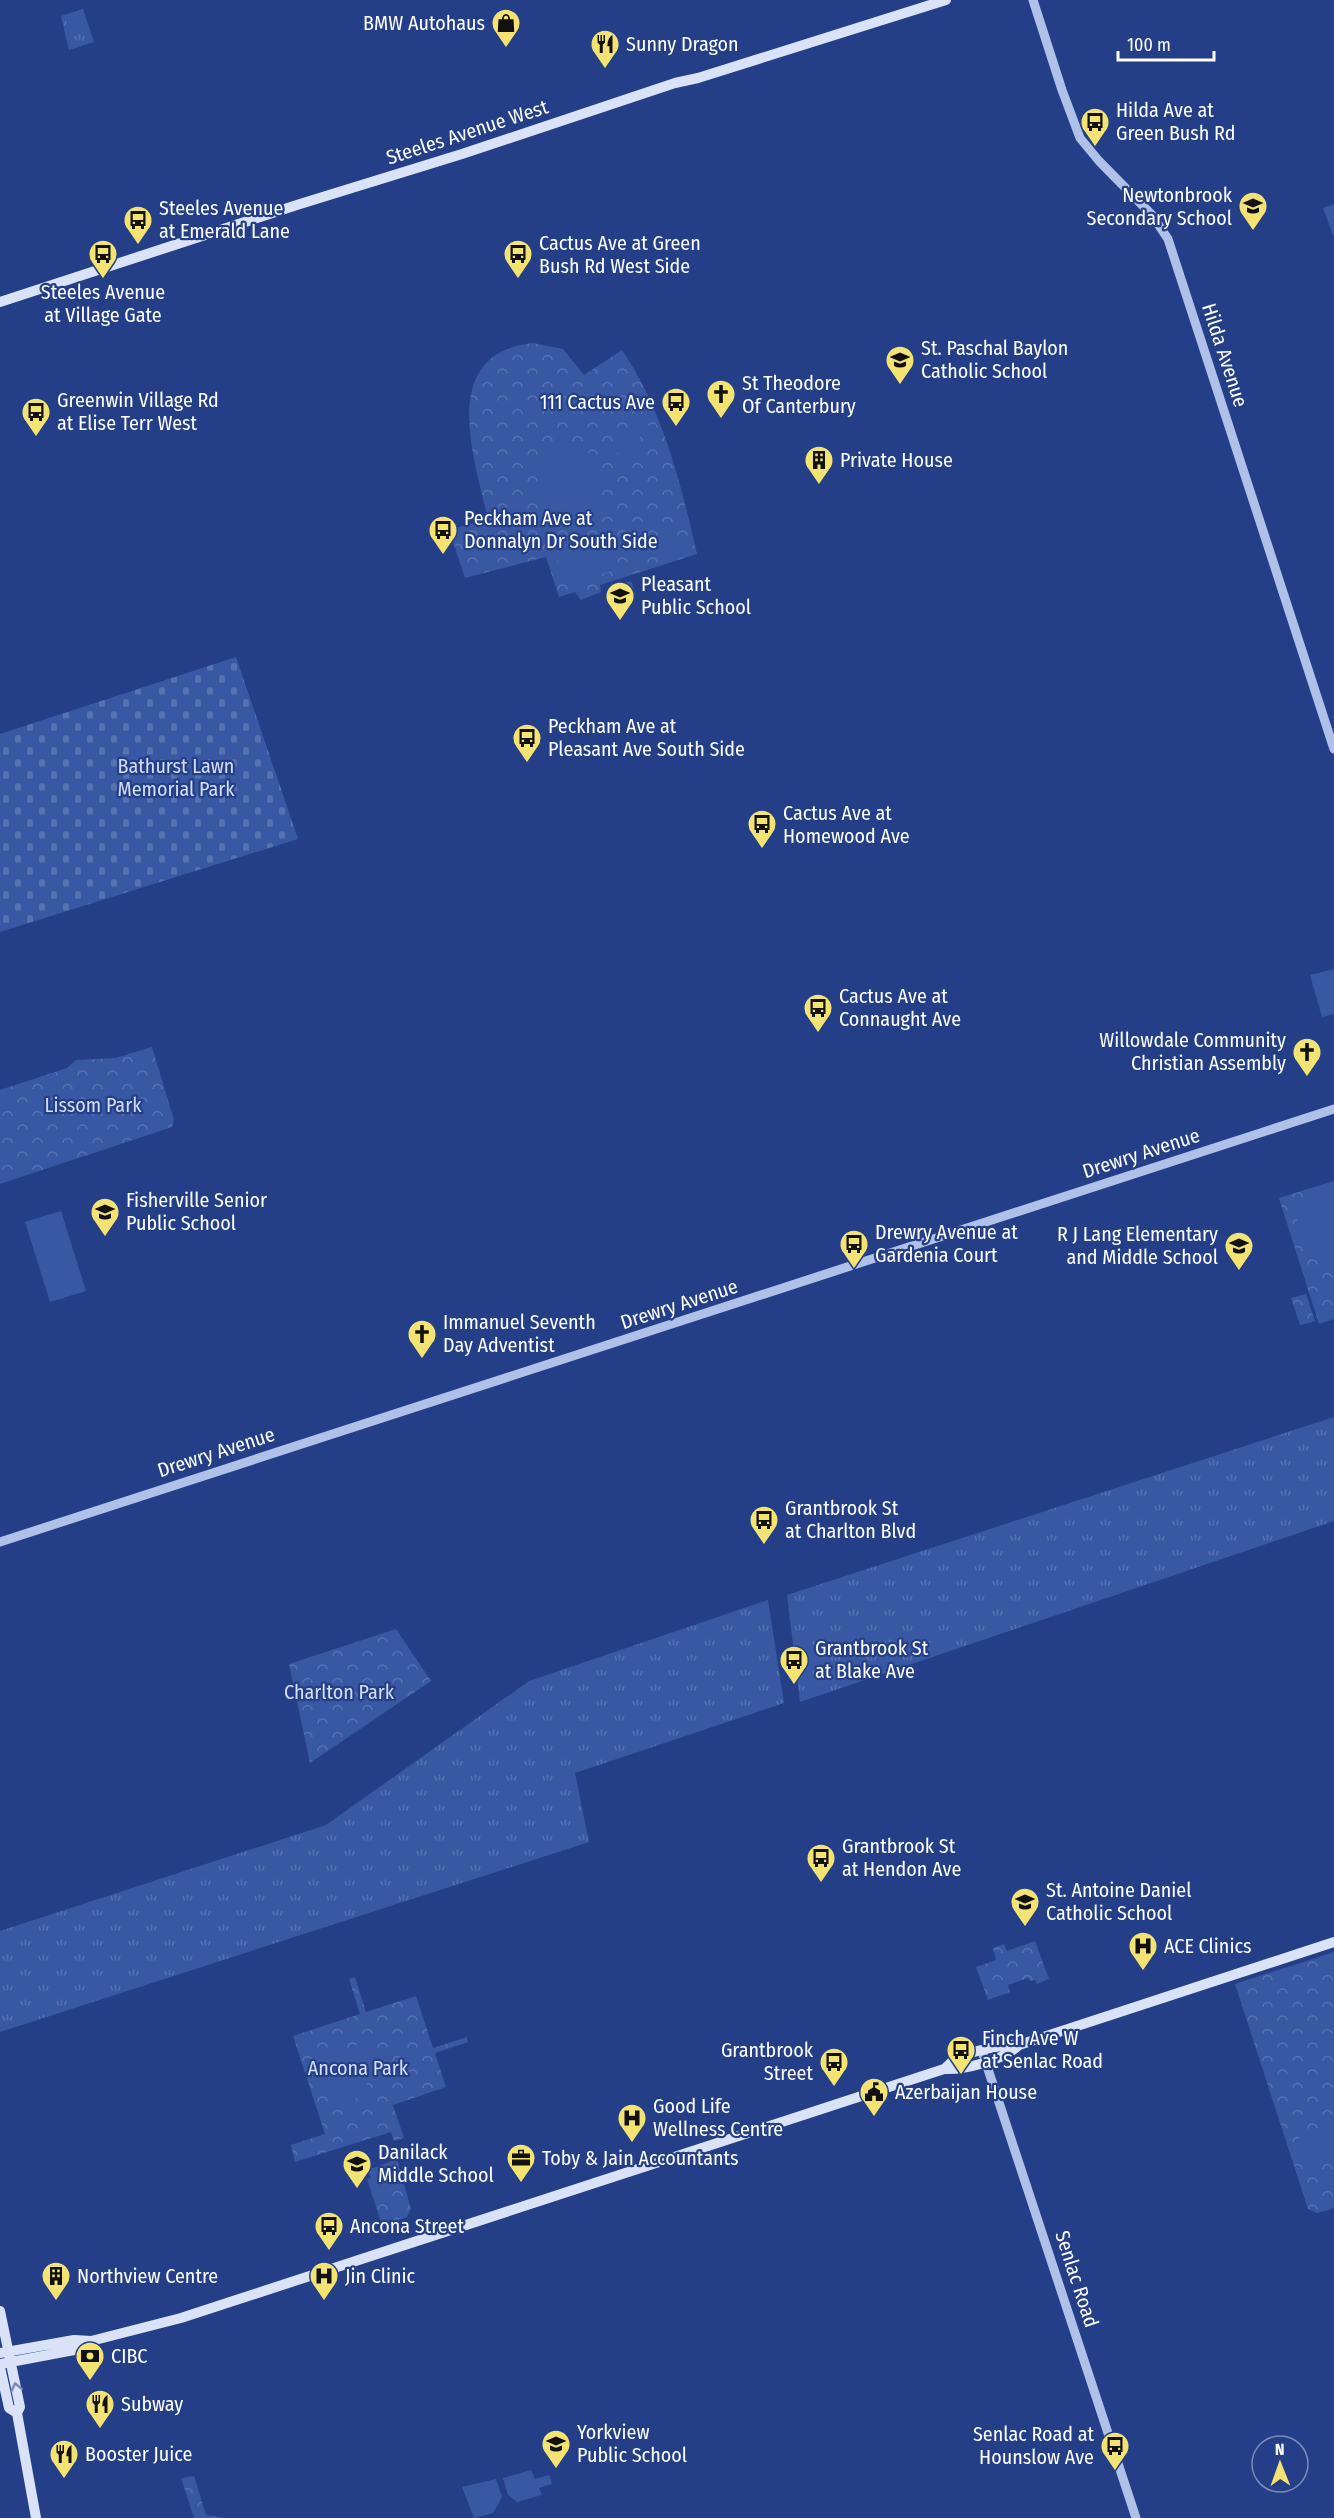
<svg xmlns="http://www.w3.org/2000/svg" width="1334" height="2518" viewBox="0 0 1334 2518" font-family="'Fira Sans Condensed',sans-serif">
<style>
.grass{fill:url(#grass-tufts)}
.forest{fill:url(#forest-crowns)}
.cemetery{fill:url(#cemetery-stones)}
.pitch{fill:#3958a3}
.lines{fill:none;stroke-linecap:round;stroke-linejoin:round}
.tertiary{stroke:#afc0e9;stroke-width:9}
.secondary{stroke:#dae2f7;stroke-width:10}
.oneway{stroke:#7688b9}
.labels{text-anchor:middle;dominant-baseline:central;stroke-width:4.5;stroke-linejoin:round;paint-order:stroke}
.poi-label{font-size:20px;fill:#fff;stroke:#243f87;text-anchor:start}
.street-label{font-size:20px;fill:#fff;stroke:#243f87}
.park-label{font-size:20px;fill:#d3def7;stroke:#243f87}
</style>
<defs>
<pattern id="grass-tufts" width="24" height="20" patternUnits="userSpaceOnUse" patternTransform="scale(1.5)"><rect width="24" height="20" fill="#3958a3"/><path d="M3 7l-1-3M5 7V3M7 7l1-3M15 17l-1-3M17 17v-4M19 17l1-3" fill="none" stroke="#5771b1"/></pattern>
<pattern id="forest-crowns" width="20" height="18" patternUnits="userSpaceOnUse" patternTransform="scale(1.5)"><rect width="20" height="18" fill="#3958a3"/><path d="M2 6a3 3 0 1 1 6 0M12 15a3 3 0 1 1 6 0" fill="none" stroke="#5771b1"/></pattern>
<pattern id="cemetery-stones" width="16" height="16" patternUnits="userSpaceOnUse" patternTransform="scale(1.5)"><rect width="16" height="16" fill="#3958a3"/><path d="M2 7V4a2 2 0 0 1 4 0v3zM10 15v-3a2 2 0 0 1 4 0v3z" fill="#5771b1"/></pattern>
</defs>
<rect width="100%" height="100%" fill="#243f87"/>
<path class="grass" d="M 83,9 L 94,42 L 69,50 L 61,16 Z
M 1334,1417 L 1334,1521 L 800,1702 L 787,1595 Z
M 768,1600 L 784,1703 L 575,1773 L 589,1842 L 0,2032 L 0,1931 L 326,1825 L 529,1681 Z"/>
<path class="forest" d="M 533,343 L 563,349 L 584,375 L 622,350 C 663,410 681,484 697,554 L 600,585 L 601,592 L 581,600 L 575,592 L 559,597 L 546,557 L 465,578 L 449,530 L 488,519 C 474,458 437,353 533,343 Z
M 152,1047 L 174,1120 L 172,1127 L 0,1184 L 0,1090 L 67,1068 L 76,1060 L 116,1058 Z
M 1334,1181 L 1334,1319 L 1319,1324 L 1279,1198 Z
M 1306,1294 L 1315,1321 L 1300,1325 L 1291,1298 Z
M 396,1629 L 431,1681 L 310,1763 L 289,1664 Z
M 1035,1941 L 1049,1979 L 1037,1984 L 1035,1980 L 1030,1981 L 1028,1978 L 1008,1985 L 1010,1992 L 988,2000 L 976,1967 L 996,1960 L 993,1948 L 1004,1944 L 1007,1951 Z
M 1334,1952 L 1334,2208 L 1317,2213 L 1308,2209 L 1235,1984 Z
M 355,1977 L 366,2012 L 416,1996 L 433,2048 L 467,2037 L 468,2042 L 435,2053 L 446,2087 L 393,2105 L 404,2138 L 394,2141 L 391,2132 L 295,2162 L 291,2145 L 325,2134 L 293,2036 L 360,2014 L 349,1979 Z
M 397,2159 L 411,2209 L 407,2217 L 382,2225 L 367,2179 L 371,2178 L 368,2170 Z
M 194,2476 L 206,2515 L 224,2518 L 194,2518 L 181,2478 Z"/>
<path class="cemetery" d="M 236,657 L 298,839 L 0,932 L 0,734 Z"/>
<path class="pitch" d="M 1334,204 L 1334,238 L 1323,208 Z
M 650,425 L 658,447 L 648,450 L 641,428 Z
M 637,429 L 644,451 L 634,454 L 627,432 Z
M 623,434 L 630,456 L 620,459 L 613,437 Z
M 585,441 L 608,514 L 553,531 L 532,459 Z
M 674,533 L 682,552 L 681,556 L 662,562 L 654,543 Z
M 606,536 L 617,569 L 566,585 L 555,552 Z
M 631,581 L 636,595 L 617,601 L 613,587 Z
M 1334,969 L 1334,1014 L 1322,1017 L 1310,975 Z
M 1334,1188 L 1334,1254 L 1314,1260 L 1291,1205 L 1293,1202 Z
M 61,1211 L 86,1291 L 50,1302 L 25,1222 Z
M 370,2041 C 377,2073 366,2100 334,2110 L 319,2057 Z
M 1317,2128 L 1334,2138 L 1334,2155 L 1308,2164 L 1298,2134 Z
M 531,2470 L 535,2479 L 549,2475 L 552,2484 L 539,2488 L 542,2495 L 517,2502 L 508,2495 L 503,2478 Z
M 496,2479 L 502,2497 L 493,2513 L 474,2518 L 462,2487 Z"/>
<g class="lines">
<path class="tertiary" d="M 1033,0 L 1062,90 L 1080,138 L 1099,161 L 1152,215 L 1168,239 L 1334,749
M 0,1542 L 1334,1109
M 982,2051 L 1136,2518"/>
<path class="secondary" d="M 0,302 L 300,204 L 462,154 L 675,83 L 698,78 L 946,0
M 944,2069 C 948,2066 952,2061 956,2059 C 968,2052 1006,2043 1019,2045 L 1334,1942
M 0,2311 L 20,2407 L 17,2413 L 36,2518
M 0,2353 L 74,2340 L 91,2341
M 0,2364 L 74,2350 L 91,2341 L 181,2318 L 944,2069 C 965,2070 1004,2060 1019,2045
M 0,2367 L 9,2408 L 17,2413"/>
</g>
<defs><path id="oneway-chevron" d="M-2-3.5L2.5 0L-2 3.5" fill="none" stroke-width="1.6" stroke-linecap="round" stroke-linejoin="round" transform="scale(1.5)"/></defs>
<use class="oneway" href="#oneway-chevron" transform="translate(16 2387) rotate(-102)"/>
<defs>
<g id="shop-pin" transform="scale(1.5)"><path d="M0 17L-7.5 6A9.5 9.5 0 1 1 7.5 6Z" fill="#f3e373" stroke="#243f87"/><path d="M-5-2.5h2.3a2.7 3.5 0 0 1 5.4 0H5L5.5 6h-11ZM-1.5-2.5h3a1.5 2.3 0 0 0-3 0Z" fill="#111"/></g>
<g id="restaurant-pin" transform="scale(1.5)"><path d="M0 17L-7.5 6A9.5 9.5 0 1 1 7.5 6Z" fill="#f3e373" stroke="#243f87"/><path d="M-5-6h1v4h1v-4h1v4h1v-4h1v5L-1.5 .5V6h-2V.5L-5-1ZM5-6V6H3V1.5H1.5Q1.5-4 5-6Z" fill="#111"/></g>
<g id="bus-pin" transform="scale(1.5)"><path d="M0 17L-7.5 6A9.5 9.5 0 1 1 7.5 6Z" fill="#f3e373" stroke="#243f87"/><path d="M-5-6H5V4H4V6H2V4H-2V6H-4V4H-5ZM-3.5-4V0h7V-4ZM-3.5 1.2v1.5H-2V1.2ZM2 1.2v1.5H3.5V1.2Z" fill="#111"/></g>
<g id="school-pin" transform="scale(1.5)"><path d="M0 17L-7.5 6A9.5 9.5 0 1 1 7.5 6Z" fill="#f3e373" stroke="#243f87"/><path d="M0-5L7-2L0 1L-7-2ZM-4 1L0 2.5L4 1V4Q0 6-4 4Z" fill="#111"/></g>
<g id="church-pin" transform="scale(1.5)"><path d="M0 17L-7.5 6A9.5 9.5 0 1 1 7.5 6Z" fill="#f3e373" stroke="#243f87"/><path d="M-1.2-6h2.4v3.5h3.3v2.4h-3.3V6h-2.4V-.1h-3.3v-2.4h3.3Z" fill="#111"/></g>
<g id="building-pin" transform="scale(1.5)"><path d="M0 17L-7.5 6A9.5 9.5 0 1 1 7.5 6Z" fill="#f3e373" stroke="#243f87"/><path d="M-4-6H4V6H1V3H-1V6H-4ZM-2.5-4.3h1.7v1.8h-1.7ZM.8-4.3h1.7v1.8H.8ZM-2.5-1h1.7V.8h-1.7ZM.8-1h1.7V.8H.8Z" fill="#111"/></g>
<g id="hospital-pin" transform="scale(1.5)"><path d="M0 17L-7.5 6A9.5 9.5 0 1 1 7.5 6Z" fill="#f3e373" stroke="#243f87"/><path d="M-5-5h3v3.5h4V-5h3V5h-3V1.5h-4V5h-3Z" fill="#111"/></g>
<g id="civic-pin" transform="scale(1.5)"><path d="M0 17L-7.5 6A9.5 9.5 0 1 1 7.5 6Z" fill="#f3e373" stroke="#243f87"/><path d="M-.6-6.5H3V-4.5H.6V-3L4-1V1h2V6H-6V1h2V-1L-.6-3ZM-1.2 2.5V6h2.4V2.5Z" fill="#111"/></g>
<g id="office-pin" transform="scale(1.5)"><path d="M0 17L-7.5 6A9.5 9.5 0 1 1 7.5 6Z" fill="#f3e373" stroke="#243f87"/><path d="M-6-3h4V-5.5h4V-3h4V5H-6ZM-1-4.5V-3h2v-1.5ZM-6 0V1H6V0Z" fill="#111"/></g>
<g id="bank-pin" transform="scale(1.5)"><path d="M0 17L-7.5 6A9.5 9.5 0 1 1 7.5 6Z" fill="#f3e373" stroke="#243f87"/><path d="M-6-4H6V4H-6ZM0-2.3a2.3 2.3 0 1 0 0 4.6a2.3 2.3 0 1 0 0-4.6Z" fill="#111"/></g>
</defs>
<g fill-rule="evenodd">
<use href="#shop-pin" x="506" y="23"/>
<use href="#restaurant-pin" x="605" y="44"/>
<use href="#bus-pin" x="1095" y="122"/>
<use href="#school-pin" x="1253" y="206"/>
<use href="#bus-pin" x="138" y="220"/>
<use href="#bus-pin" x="103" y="254"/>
<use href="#bus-pin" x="518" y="254"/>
<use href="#school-pin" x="900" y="360"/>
<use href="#church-pin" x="721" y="394"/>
<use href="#bus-pin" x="676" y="402"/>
<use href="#bus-pin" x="36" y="412"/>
<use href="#building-pin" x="819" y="460"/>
<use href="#bus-pin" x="443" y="530"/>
<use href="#school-pin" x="620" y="596"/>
<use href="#bus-pin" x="527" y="738"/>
<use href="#bus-pin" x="762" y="824"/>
<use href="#bus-pin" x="818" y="1008"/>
<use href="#church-pin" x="1307" y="1052"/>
<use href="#school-pin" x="105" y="1212"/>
<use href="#bus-pin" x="854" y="1244"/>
<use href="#school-pin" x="1239" y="1246"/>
<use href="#church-pin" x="422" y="1334"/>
<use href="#bus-pin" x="764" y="1520"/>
<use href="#bus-pin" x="794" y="1660"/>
<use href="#bus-pin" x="821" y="1858"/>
<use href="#school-pin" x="1025" y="1902"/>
<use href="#hospital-pin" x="1143" y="1946"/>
<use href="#bus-pin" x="961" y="2050"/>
<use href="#bus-pin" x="834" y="2062"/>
<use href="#civic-pin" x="874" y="2092"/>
<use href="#hospital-pin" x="632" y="2118"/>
<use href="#office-pin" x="521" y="2158"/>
<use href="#school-pin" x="357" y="2164"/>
<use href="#bus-pin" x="329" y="2226"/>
<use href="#building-pin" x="56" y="2276"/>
<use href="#hospital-pin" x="324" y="2276"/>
<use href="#bank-pin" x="90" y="2356"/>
<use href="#restaurant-pin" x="100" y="2404"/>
<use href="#school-pin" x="556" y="2444"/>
<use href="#bus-pin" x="1115" y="2446"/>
<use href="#restaurant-pin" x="64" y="2454"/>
</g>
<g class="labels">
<g class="poi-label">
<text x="485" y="23" text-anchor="end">BMW Autohaus</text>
<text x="626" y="44">Sunny Dragon</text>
<text x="1116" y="110">Hilda Ave at<tspan x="1116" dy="23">Green Bush Rd</tspan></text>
<text x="1232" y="195" text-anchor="end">Newtonbrook<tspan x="1232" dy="23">Secondary School</tspan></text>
<text x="159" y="208">Steeles Avenue<tspan x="159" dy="23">at Emerald Lane</tspan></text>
<text x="539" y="243">Cactus Ave at Green<tspan x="539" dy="23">Bush Rd West Side</tspan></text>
<text x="103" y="292" text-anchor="middle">Steeles Avenue<tspan x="103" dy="23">at Village Gate</tspan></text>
<text x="921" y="348">St. Paschal Baylon<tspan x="921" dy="23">Catholic School</tspan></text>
<text x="742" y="383">St Theodore<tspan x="742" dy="23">Of Canterbury</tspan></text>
<text x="57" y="400">Greenwin Village Rd<tspan x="57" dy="23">at Elise Terr West</tspan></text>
<text x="655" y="402" text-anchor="end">111 Cactus Ave</text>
<text x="840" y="460">Private House</text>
<text x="464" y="518">Peckham Ave at<tspan x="464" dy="23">Donnalyn Dr South Side</tspan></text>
<text x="641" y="584">Pleasant<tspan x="641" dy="23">Public School</tspan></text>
<text x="548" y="726">Peckham Ave at<tspan x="548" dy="23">Pleasant Ave South Side</tspan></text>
<text x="783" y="813">Cactus Ave at<tspan x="783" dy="23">Homewood Ave</tspan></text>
<text x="839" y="996">Cactus Ave at<tspan x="839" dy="23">Connaught Ave</tspan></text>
<text x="1286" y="1040" text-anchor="end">Willowdale Community<tspan x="1286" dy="23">Christian Assembly</tspan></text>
<text x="126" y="1200">Fisherville Senior<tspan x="126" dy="23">Public School</tspan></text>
<text x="875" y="1232">Drewry Avenue at<tspan x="875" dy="23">Gardenia Court</tspan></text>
<text x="1218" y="1234" text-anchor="end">R J Lang Elementary<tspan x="1218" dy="23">and Middle School</tspan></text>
<text x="443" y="1322">Immanuel Seventh<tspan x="443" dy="23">Day Adventist</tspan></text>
<text x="785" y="1508">Grantbrook St<tspan x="785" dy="23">at Charlton Blvd</tspan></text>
<text x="815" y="1648">Grantbrook St<tspan x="815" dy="23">at Blake Ave</tspan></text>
<text x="842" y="1846">Grantbrook St<tspan x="842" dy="23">at Hendon Ave</tspan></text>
<text x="1046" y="1890">St. Antoine Daniel<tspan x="1046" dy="23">Catholic School</tspan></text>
<text x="1164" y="1946">ACE Clinics</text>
<text x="982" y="2038">Finch Ave W<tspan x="982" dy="23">at Senlac Road</tspan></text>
<text x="813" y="2050" text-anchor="end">Grantbrook<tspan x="813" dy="23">Street</tspan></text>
<text x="895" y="2092">Azerbaijan House</text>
<text x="653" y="2106">Good Life<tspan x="653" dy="23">Wellness Centre</tspan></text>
<text x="378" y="2152">Danilack<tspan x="378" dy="23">Middle School</tspan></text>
<text x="542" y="2158">Toby &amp; Jain Accountants</text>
<text x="350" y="2226">Ancona Street</text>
<text x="77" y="2276">Northview Centre</text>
<text x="345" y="2276">Jin Clinic</text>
<text x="111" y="2356">CIBC</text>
<text x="121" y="2404">Subway</text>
<text x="577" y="2432">Yorkview<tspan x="577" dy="23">Public School</tspan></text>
<text x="1094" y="2434" text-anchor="end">Senlac Road at<tspan x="1094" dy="23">Hounslow Ave</tspan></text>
<text x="85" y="2454">Booster Juice</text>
</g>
<g class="street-label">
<text transform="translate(467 132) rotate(-18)">Steeles Avenue West</text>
<text transform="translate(1225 355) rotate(72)">Hilda Avenue</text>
<text transform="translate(1141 1153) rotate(-18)">Drewry Avenue</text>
<text transform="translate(679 1304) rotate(-18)">Drewry Avenue</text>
<text transform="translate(216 1452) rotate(-18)">Drewry Avenue</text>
<text transform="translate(1077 2279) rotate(72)">Senlac Road</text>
</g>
<g class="park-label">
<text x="176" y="766">Bathurst Lawn<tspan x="176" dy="23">Memorial Park</tspan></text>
<text x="93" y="1105">Lissom Park</text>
<text x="339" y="1692">Charlton Park</text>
<text x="358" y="2068">Ancona Park</text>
</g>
</g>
<g transform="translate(1280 2464) rotate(359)"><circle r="28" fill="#243f87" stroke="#7c8cb7" stroke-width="1.5"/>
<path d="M0-4.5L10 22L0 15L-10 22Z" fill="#f3e373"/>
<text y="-9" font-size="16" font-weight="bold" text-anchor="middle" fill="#ffffff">N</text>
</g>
<path d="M1118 51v9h96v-9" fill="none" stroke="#ffffff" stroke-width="3"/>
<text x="1127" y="51" font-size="18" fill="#ffffff" stroke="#243f87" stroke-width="4.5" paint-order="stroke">100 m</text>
</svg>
